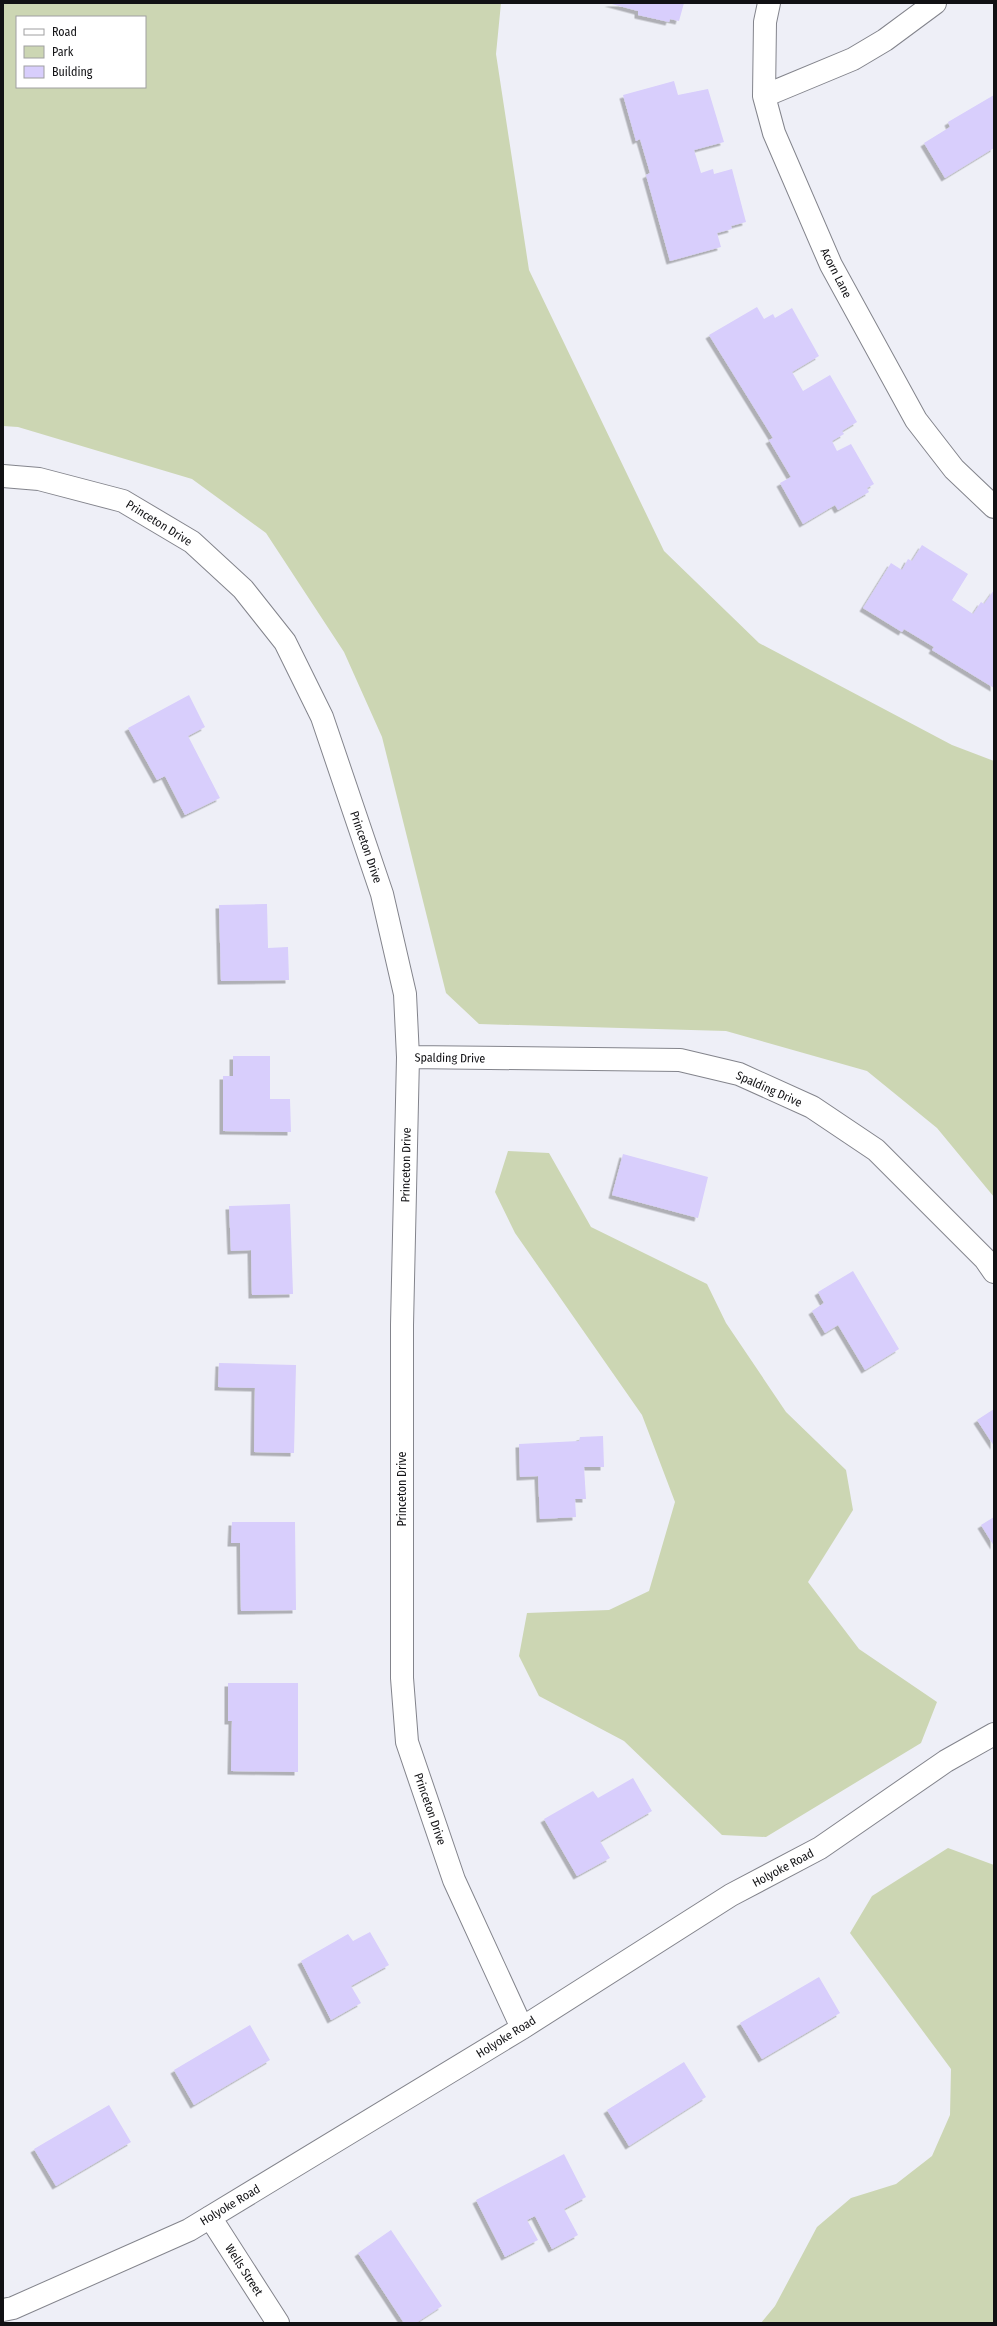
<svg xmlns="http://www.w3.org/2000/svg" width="997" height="2326" viewBox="0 0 997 2326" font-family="'Fira Sans Condensed',sans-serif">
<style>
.green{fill:#ccd6b3;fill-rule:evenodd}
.building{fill:#d8cefc;filter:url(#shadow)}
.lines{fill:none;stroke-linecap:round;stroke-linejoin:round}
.minor-casing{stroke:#83848c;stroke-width:24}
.minor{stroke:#fff;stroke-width:22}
.labels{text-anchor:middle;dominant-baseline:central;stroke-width:3;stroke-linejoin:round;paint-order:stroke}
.street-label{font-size:12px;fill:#111114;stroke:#fff}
</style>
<defs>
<filter id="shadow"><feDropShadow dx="-3.5" dy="3.5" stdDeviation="0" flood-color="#0004"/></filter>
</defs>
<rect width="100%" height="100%" fill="#eeeff7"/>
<path class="green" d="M 3,3 L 501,3 L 496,54 L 529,270 L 664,551 L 759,643 L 952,745 L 994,761 L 994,1197 L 937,1128 L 867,1071 L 726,1031 L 479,1024 L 446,993 L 382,737 L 344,652 L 266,533 L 192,479 L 18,427 L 3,426 ZM 17,17 L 145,17 L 145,87 L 17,87 Z
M 508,1151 L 549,1153 L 591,1227 L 707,1284 L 726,1323 L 786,1412 L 846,1470 L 853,1510 L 808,1582 L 859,1649 L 937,1702 L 921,1743 L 766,1837 L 722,1835 L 624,1741 L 539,1696 L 519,1656 L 527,1613 L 609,1610 L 649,1591 L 675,1502 L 642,1415 L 515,1233 L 495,1192 Z
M 948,1848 L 994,1865 L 994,2323 L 761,2323 L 775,2306 L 817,2227 L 851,2198 L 896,2184 L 932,2156 L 950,2115 L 951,2069 L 850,1933 L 872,1896 Z"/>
<path class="building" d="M 608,3 L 684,3 L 679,21 L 670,19 L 669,22 L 638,15 L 638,11 Z
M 674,81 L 678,95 L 708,89 L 724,142 L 694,150 L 701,173 L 713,169 L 714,174 L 732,169 L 746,222 L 731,226 L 732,229 L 717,233 L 721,247 L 670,261 L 646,175 L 650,173 L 640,139 L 636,141 L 623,95 Z
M 994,95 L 994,148 L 945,178 L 924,143 L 950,127 L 948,122 Z
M 757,307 L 764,319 L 773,314 L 775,318 L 792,308 L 819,356 L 792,372 L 803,391 L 830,375 L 857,422 L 842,431 L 844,434 L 832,441 L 837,451 L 851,444 L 874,484 L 867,488 L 869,492 L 838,510 L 835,505 L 803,524 L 780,483 L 791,477 L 769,440 L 773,438 L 709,335 Z
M 922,545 L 968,574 L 952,600 L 973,614 L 981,602 L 984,604 L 994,590 L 994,688 L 932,650 L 934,647 L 904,629 L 902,632 L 863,608 L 891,563 L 902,570 L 908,559 L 912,561 Z
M 189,695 L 205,727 L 188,736 L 220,798 L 185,815 L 165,776 L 157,780 L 128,728 Z
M 267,904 L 268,948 L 288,947 L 289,980 L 221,981 L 219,905 Z
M 233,1056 L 270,1056 L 270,1099 L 290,1099 L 291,1132 L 223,1131 L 223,1076 L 233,1076 Z
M 623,1154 L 708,1177 L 698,1218 L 612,1195 Z
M 290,1204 L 293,1294 L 252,1295 L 251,1250 L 231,1251 L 229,1206 Z
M 853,1271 L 899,1349 L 865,1370 L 838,1325 L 825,1333 L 812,1311 L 824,1303 L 818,1292 Z
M 219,1363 L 296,1365 L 294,1453 L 254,1452 L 255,1388 L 218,1387 Z
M 994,1409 L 994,1446 L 977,1420 Z
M 603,1436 L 604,1467 L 584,1467 L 586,1499 L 575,1499 L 576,1517 L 540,1519 L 538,1476 L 520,1477 L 519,1444 L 579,1441 L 580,1437 Z
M 994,1517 L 994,1546 L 981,1525 Z
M 232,1522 L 295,1522 L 296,1610 L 241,1611 L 240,1543 L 231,1543 Z
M 228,1683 L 298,1683 L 298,1772 L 231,1771 L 232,1721 L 228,1721 Z
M 633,1778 L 652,1811 L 600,1841 L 610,1858 L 577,1876 L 544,1819 L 593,1791 L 598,1798 Z
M 370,1932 L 389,1965 L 351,1986 L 361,2003 L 331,2020 L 301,1961 L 348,1934 L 353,1941 Z
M 819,1977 L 840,2013 L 762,2059 L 740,2023 Z
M 250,2025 L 270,2060 L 194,2105 L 174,2070 Z
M 684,2062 L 706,2097 L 629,2146 L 607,2110 Z
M 109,2105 L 131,2142 L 56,2186 L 34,2149 Z
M 564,2154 L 586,2197 L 564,2209 L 578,2235 L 552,2249 L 535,2216 L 527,2220 L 538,2240 L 505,2257 L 476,2200 Z
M 391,2230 L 442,2306 L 416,2323 L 404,2323 L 358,2253 Z"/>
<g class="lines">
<g class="minor-casing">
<path id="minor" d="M 769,3 L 765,22 L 764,96 L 774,133 L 831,265 L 916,420 L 954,469 L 994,507
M 764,96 L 853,59 L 885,40 L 935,3
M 3,476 L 39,479 L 123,501 L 192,542 L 243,589 L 285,642 L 322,717 L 382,894 L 405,994 L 408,1057 L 402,1325 L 402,1678 L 407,1742 L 454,1880 L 522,2028
M 408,1057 L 680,1060 L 739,1074 L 812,1107 L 876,1150 L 985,1259 L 994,1272
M 210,2217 L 278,2323
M 3,2310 L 13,2308 L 189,2230 L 522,2028 L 731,1895 L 820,1848 L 946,1761 L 994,1734"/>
</g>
<use href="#minor" class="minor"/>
</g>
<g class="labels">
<g class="street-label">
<text transform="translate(836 273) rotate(63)">Acorn Lane</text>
<text transform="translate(159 523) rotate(32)">Princeton Drive</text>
<text transform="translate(366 847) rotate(71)">Princeton Drive</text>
<text transform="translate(450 1058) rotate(1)">Spalding Drive</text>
<text transform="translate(769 1089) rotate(24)">Spalding Drive</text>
<text transform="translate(406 1165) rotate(-89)">Princeton Drive</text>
<text transform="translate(402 1489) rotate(-90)">Princeton Drive</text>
<text transform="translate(430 1809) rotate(71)">Princeton Drive</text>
<text transform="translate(783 1868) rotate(-28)">Holyoke Road</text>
<text transform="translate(506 2037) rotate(-32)">Holyoke Road</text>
<text transform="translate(230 2205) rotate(-31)">Holyoke Road</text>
<text transform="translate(244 2270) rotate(57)">Wells Street</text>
</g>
</g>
<rect width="997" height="2326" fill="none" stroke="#111114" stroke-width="8"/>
<rect x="16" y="16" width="130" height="72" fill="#ffffff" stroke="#a0a0a1"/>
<rect x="24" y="29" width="20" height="6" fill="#ffffff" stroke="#a0a0a1"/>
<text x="52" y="36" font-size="12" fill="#111114">Road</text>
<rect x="24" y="46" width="20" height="12" fill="#ccd6b3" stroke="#a0a0a1"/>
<text x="52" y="56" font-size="12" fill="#111114">Park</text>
<rect x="24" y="66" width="20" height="12" fill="#d8cefc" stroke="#a0a0a1"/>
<text x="52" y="76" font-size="12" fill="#111114">Building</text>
</svg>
